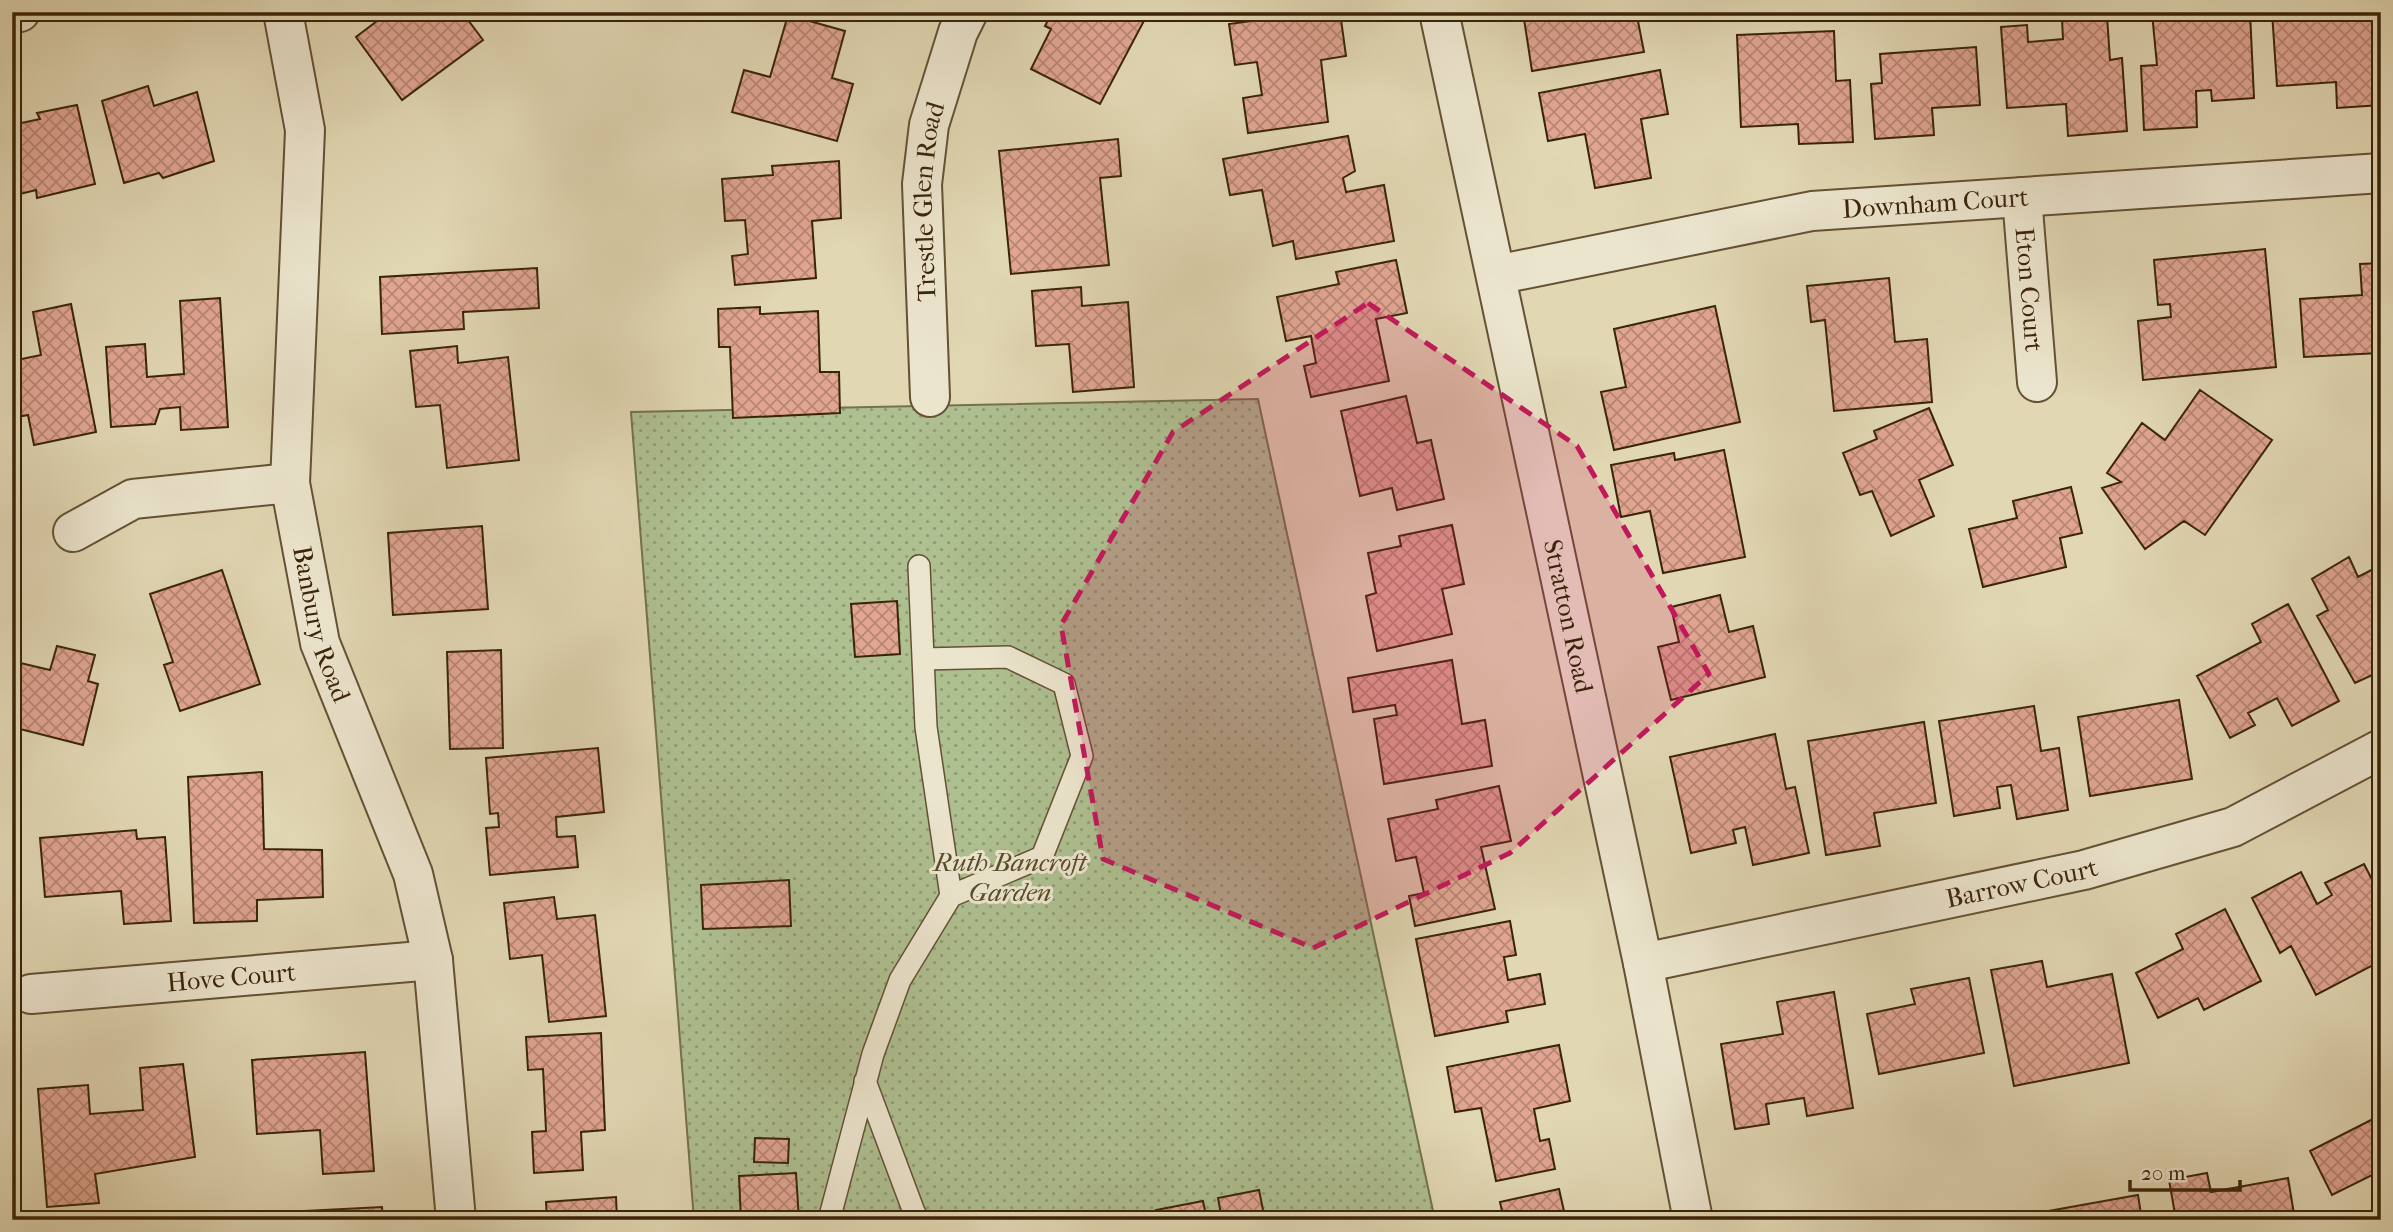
<svg xmlns="http://www.w3.org/2000/svg" width="2393" height="1232" viewBox="0 0 2393 1232" font-family="'IM FELL French Canon',serif">
<style>
.grass{fill:url(#grass-dots);stroke:#74724c;stroke-width:2}
.building{fill:url(#building-cross-hatch);stroke:#3a2409;stroke-width:2}
.lines{fill:none;stroke-linecap:round;stroke-linejoin:round}
.service-casing{stroke:#645134;stroke-width:24}
.minor-casing{stroke:#645134;stroke-width:42}
.service{stroke:#ece5ce;stroke-width:21}
.minor{stroke:#ece5ce;stroke-width:38}
.marked{fill:#c2185b;fill-opacity:0.2;stroke:#c2185b;stroke-width:5;stroke-dasharray:14 9;stroke-linejoin:round}
.labels{text-anchor:middle;dominant-baseline:central;stroke-width:6;stroke-linejoin:round;paint-order:stroke}
.street-label{font-size:26px;fill:#3a2409;stroke:#ece5ce}
.park-label{font-size:26px;font-style:italic;fill:#574b2b;stroke:#ece5ce}
</style>
<defs>
<pattern id="grass-dots" width="8" height="8" patternUnits="userSpaceOnUse" patternTransform="scale(1.75)"><rect width="8" height="8" fill="#aebf90"/><path d="M2 2h.1M6 6h.1" fill="none" stroke="#8f9b74" stroke-width="1.8" stroke-linecap="round"/></pattern>
<pattern id="building-cross-hatch" width="8" height="8" patternUnits="userSpaceOnUse" patternTransform="scale(1.75)"><rect width="8" height="8" fill="#e1a592"/><path d="M0 0l8 8M0 8l8-8" fill="none" stroke="#b78675"/></pattern>
</defs>
<rect width="100%" height="100%" fill="#e1d7b3"/>
<filter id="stains"><feTurbulence type="fractalNoise" baseFrequency=".00286" numOctaves="4"/><feColorMatrix values="0 0 0 0 .2 0 0 0 0 .09 0 0 0 0 .02 0 0 0 .5 -.17"/></filter>
<radialGradient id="worn" r=".72"><stop offset=".6" stop-color="#630" stop-opacity="0"/><stop offset="1" stop-color="#630" stop-opacity=".3"/></radialGradient>
<path class="grass" d="M 1258,399 L 1435,1220 L 694,1220 L 631,412 Z"/>
<path class="building" d="M 389,12 L 462,12 L 483,40 L 402,100 L 356,37 Z
M 1052,12 L 1068,12 L 1085,21 L 1089,12 L 1137,12 L 1146,17 L 1100,104 L 1031,69 L 1051,29 L 1045,26 Z
M 1280,12 L 1340,12 L 1346,56 L 1321,60 L 1328,122 L 1248,133 L 1243,98 L 1262,95 L 1257,62 L 1235,65 L 1229,24 L 1281,17 Z
M 1556,12 L 1615,12 L 1616,19 L 1637,16 L 1644,52 L 1532,71 L 1524,19 Z
M 2250,12 L 2254,98 L 2212,101 L 2211,90 L 2196,91 L 2197,127 L 2144,130 L 2141,66 L 2157,65 L 2152,13 Z
M 2272,12 L 2381,12 L 2381,105 L 2337,108 L 2336,82 L 2277,86 Z
M 788,15 L 845,31 L 832,78 L 853,84 L 837,141 L 732,112 L 744,70 L 770,77 Z
M 2107,16 L 2110,60 L 2122,58 L 2127,131 L 2068,136 L 2066,104 L 2007,108 L 2001,27 L 2027,25 L 2028,42 L 2063,39 L 2062,19 Z
M 1834,31 L 1836,81 L 1850,80 L 1853,142 L 1799,144 L 1798,124 L 1741,127 L 1737,35 Z
M 1976,47 L 1980,105 L 1932,108 L 1934,135 L 1875,139 L 1871,84 L 1882,83 L 1880,54 Z
M 1660,70 L 1668,114 L 1641,119 L 1651,178 L 1595,188 L 1585,134 L 1548,141 L 1539,93 Z
M 148,86 L 154,106 L 197,92 L 214,161 L 163,178 L 159,173 L 124,183 L 102,101 Z
M 77,105 L 95,184 L 37,198 L 36,190 L 12,196 L 12,125 L 40,119 L 37,113 Z
M 1348,136 L 1355,171 L 1343,178 L 1346,192 L 1384,185 L 1394,241 L 1296,259 L 1293,241 L 1273,246 L 1262,190 L 1230,195 L 1223,159 Z
M 1118,139 L 1121,176 L 1100,178 L 1109,265 L 1011,274 L 999,151 Z
M 839,161 L 841,218 L 812,221 L 816,278 L 735,285 L 732,256 L 748,254 L 745,220 L 725,221 L 722,179 L 773,175 L 772,166 Z
M 2265,249 L 2276,367 L 2143,380 L 2138,321 L 2171,317 L 2170,304 L 2158,305 L 2154,260 Z
M 1396,260 L 1407,313 L 1376,319 L 1389,381 L 1311,397 L 1304,366 L 1316,363 L 1311,336 L 1286,341 L 1277,297 L 1339,284 L 1336,272 Z
M 2381,263 L 2381,374 L 2379,353 L 2304,357 L 2300,299 L 2362,295 L 2360,264 Z
M 537,268 L 539,308 L 463,312 L 464,329 L 382,334 L 380,277 Z
M 1889,278 L 1895,342 L 1927,339 L 1932,402 L 1834,411 L 1825,320 L 1811,322 L 1807,286 Z
M 1081,287 L 1082,306 L 1128,302 L 1134,387 L 1073,392 L 1069,344 L 1036,346 L 1032,291 Z
M 220,298 L 228,427 L 181,430 L 180,407 L 160,409 L 155,424 L 111,427 L 106,347 L 145,344 L 147,377 L 184,374 L 180,301 Z
M 71,304 L 96,432 L 34,445 L 28,415 L 12,418 L 12,361 L 41,355 L 33,312 Z
M 1715,306 L 1740,422 L 1614,450 L 1601,392 L 1626,387 L 1614,329 Z
M 760,307 L 760,314 L 818,311 L 820,372 L 839,372 L 840,413 L 733,418 L 730,347 L 719,347 L 718,309 Z
M 457,346 L 458,363 L 508,357 L 519,460 L 447,468 L 440,405 L 416,407 L 410,351 Z
M 2200,390 L 2272,440 L 2205,535 L 2184,521 L 2145,549 L 2102,488 L 2121,482 L 2107,473 L 2142,423 L 2165,440 Z
M 1406,396 L 1417,443 L 1431,440 L 1444,499 L 1397,510 L 1392,488 L 1360,496 L 1341,411 Z
M 1929,408 L 1953,465 L 1919,480 L 1934,516 L 1891,536 L 1872,491 L 1860,495 L 1843,453 L 1877,439 L 1874,431 Z
M 1724,450 L 1745,557 L 1663,573 L 1650,511 L 1621,517 L 1611,465 L 1674,453 L 1675,460 Z
M 2071,487 L 2082,533 L 2060,538 L 2066,567 L 1983,587 L 1969,529 L 2017,518 L 2013,501 Z
M 1452,525 L 1464,584 L 1442,589 L 1452,634 L 1377,651 L 1366,596 L 1376,593 L 1368,553 L 1401,546 L 1399,536 Z
M 482,526 L 488,609 L 393,615 L 388,533 Z
M 2349,557 L 2358,577 L 2381,565 L 2381,671 L 2355,683 L 2317,616 L 2328,610 L 2312,579 Z
M 222,570 L 260,684 L 180,711 L 164,665 L 173,662 L 150,594 Z
M 1720,595 L 1729,632 L 1753,626 L 1765,677 L 1671,700 L 1658,647 L 1679,642 L 1671,607 Z
M 897,601 L 900,654 L 855,657 L 851,604 Z
M 2288,604 L 2339,701 L 2292,726 L 2277,698 L 2248,713 L 2255,725 L 2230,738 L 2197,676 L 2261,642 L 2252,624 Z
M 57,646 L 95,655 L 88,681 L 98,684 L 83,745 L 12,727 L 12,661 L 50,670 Z
M 501,650 L 503,748 L 450,749 L 447,652 Z
M 1452,660 L 1462,724 L 1485,720 L 1492,766 L 1384,784 L 1374,719 L 1397,715 L 1395,705 L 1353,712 L 1348,678 Z
M 2179,700 L 2192,779 L 2090,796 L 2078,717 Z
M 2034,706 L 2041,751 L 2059,748 L 2068,810 L 2017,819 L 2011,785 L 1997,787 L 2000,808 L 1954,816 L 1939,721 Z
M 1924,722 L 1936,803 L 1874,813 L 1880,846 L 1826,855 L 1808,741 Z
M 1775,734 L 1786,789 L 1795,787 L 1809,853 L 1753,865 L 1745,827 L 1733,830 L 1736,843 L 1691,853 L 1670,757 Z
M 598,748 L 604,812 L 556,817 L 557,837 L 575,836 L 578,867 L 490,875 L 486,828 L 499,827 L 498,813 L 490,814 L 486,758 Z
M 262,772 L 264,849 L 322,850 L 323,897 L 257,900 L 257,921 L 194,923 L 188,777 Z
M 1499,786 L 1511,841 L 1481,847 L 1495,909 L 1415,926 L 1409,896 L 1424,893 L 1416,857 L 1396,861 L 1388,819 L 1438,809 L 1436,800 Z
M 136,830 L 137,839 L 165,837 L 171,921 L 124,924 L 121,891 L 45,897 L 40,838 Z
M 2364,864 L 2381,897 L 2381,961 L 2316,995 L 2291,946 L 2280,953 L 2252,898 L 2301,872 L 2317,904 L 2332,895 L 2325,883 Z
M 789,880 L 791,926 L 703,929 L 701,885 Z
M 554,897 L 557,919 L 595,915 L 606,1016 L 549,1022 L 542,955 L 510,959 L 504,903 Z
M 2225,909 L 2261,981 L 2204,1010 L 2198,998 L 2158,1018 L 2136,973 L 2183,949 L 2176,934 Z
M 1510,921 L 1516,955 L 1504,957 L 1508,980 L 1540,974 L 1545,1004 L 1506,1011 L 1508,1022 L 1435,1036 L 1416,939 Z
M 2042,961 L 2047,987 L 2112,974 L 2129,1063 L 2014,1086 L 1991,970 Z
M 1969,978 L 1984,1053 L 1879,1074 L 1867,1014 L 1915,1004 L 1911,989 Z
M 1834,992 L 1853,1108 L 1807,1116 L 1804,1098 L 1766,1104 L 1769,1124 L 1735,1129 L 1721,1044 L 1783,1034 L 1777,1002 Z
M 601,1033 L 605,1130 L 581,1132 L 583,1170 L 534,1173 L 532,1132 L 546,1131 L 543,1069 L 528,1070 L 526,1037 Z
M 1559,1045 L 1570,1101 L 1534,1109 L 1540,1141 L 1549,1139 L 1555,1169 L 1496,1181 L 1481,1108 L 1455,1112 L 1447,1067 Z
M 365,1052 L 374,1171 L 323,1174 L 320,1130 L 257,1134 L 252,1060 Z
M 183,1064 L 195,1157 L 95,1174 L 99,1203 L 47,1207 L 38,1089 L 88,1085 L 90,1114 L 143,1110 L 140,1068 Z
M 2381,1115 L 2381,1193 L 2372,1175 L 2332,1195 L 2310,1151 Z
M 755,1138 L 789,1139 L 788,1163 L 754,1162 Z
M 796,1173 L 799,1220 L 741,1220 L 739,1176 Z
M 2207,1173 L 2211,1192 L 2288,1178 L 2295,1220 L 2176,1220 L 2169,1180 Z
M 1559,1189 L 1566,1220 L 1504,1220 L 1500,1202 Z
M 1259,1190 L 1265,1220 L 1222,1220 L 1218,1198 Z
M 2138,1195 L 2142,1220 L 2039,1220 L 2037,1213 Z
M 616,1197 L 617,1220 L 547,1220 L 546,1202 Z
M 1203,1201 L 1207,1220 L 1158,1220 L 1156,1210 Z
M 382,1207 L 383,1220 L 285,1220 L 285,1212 Z"/>
<g class="lines">
<g class="service-casing">
<path id="service" d="M 923,659 L 1008,657 L 1064,684 L 1082,756 L 1042,857 L 951,896
M 865,1081 L 914,1212 L 919,1220
M 829,1220 L 873,1054 L 900,980 L 951,896 L 926,727 L 919,566"/>
</g>
<g class="minor-casing">
<g id="minor">
<path id="s1" d="M 283,12 L 305,130 L 290,483 L 320,643 L 413,874 L 433,960 L 456,1220"/>
<path id="s2" d="M 1439,12 L 1643,963 L 1693,1220"/>
<path d="M 12,14 L 20,12"/>
<path id="s3" d="M 2022,197 L 2037,382"/>
<path id="s4" d="M 1496,275 L 1812,211 L 2381,173"/>
<path id="s5" d="M 930,397 L 922,184 L 929,125 L 958,32 L 968,12"/>
<path d="M 73,532 L 133,499 L 290,483"/>
<path id="s6" d="M 1643,963 L 2084,870 L 2233,827 L 2381,749"/>
<path id="s7" d="M 31,994 L 433,960"/>
</g>
</g>
<use href="#service" class="service"/>
<use href="#minor" class="minor"/>
</g>
<path class="marked" d="M 1368,303 L 1577,446 L 1709,674 L 1510,853 L 1313,948 L 1103,859 L 1061,625 L 1173,432 Z"/>
<g class="labels">
<g class="street-label">
<text stroke="none"><textPath href="#s5" startOffset="196">Trestle Glen Road</textPath></text>
<text stroke="none"><textPath href="#s4" startOffset="446">Downham Court</textPath></text>
<text stroke="none"><textPath href="#s3" startOffset="93">Eton Court</textPath></text>
<text stroke="none"><textPath href="#s2" startOffset="618">Stratton Road</textPath></text>
<text stroke="none"><textPath href="#s1" startOffset="618">Banbury Road</textPath></text>
<text stroke="none"><textPath href="#s6" startOffset="387">Barrow Court</textPath></text>
<text stroke="none"><textPath href="#s7" startOffset="201">Hove Court</textPath></text>
</g>
<g class="park-label">
<text x="1010" y="862">Ruth Bancroft<tspan x="1010" dy="30">Garden</tspan></text>
</g>
</g>
<rect width="2393" height="1232" fill="none" stroke="#e1d7b3" stroke-width="42"/>
<rect x="14" y="14" width="2365" height="1204" fill="none" stroke="#3a2409" stroke-width="3.5"/>
<rect x="21" y="21" width="2351" height="1190" fill="none" stroke="#3a2409" stroke-width="2"/>
<path d="M2130 1180v10h110v-10" fill="none" stroke="#3a2409" stroke-width="3.5"/>
<text x="2141" y="1180" font-size="21" fill="#3a2409" stroke="#ece5ce" stroke-width="5" paint-order="stroke">20 m</text>
<rect width="100%" height="100%" filter="url(#stains)"/>
<rect width="100%" height="100%" fill="url(#worn)"/>
</svg>
